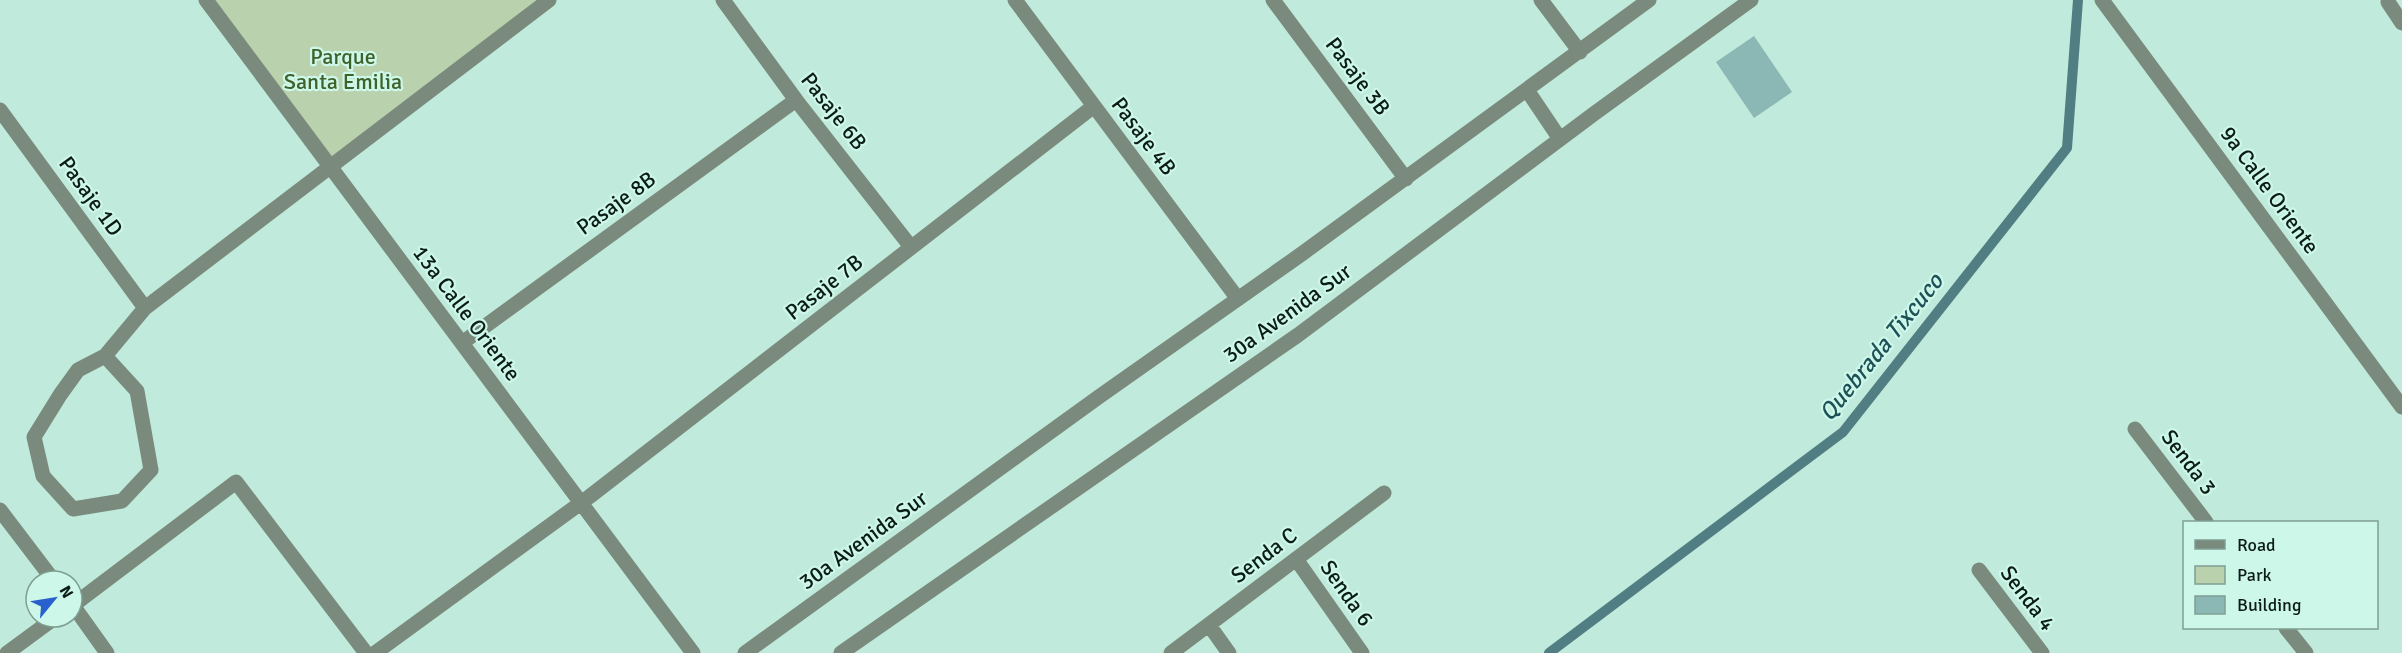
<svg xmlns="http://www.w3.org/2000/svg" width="2402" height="653" viewBox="0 0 2402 653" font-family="Signika,sans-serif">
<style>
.green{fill:#b9d1ac}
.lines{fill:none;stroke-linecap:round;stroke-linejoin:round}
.stream{stroke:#517e82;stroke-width:10}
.building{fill:#8bb8b4}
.minor{stroke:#7a8b7e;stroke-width:15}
.labels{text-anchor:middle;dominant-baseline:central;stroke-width:4.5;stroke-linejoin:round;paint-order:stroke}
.park-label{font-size:22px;fill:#3f612a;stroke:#cdf7e8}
.street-label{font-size:22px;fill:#0b1b16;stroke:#cdf7e8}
.water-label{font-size:24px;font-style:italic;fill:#1d5057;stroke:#cdf7e8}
</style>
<rect width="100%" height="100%" fill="#c0eadb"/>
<path class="green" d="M 206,0 L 547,0 L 329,167 Z"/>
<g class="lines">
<path class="stream" d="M 1549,653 L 1843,432 L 2067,148 L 2078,0"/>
</g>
<path class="building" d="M 1754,36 L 1792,92 L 1754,118 L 1716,62 Z"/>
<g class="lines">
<path class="minor" d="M 206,0 L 693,653
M 723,0 L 796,100 L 911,247
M 1015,0 L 1238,299
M 1273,0 L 1406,179
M 1541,0 L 1580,52
M 2102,0 L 2402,407
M 2388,2 L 2402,23
M 1527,90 L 1560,139
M 0,110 L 145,308
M 462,343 L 796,100
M 105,356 L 137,391 L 151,470 L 122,501 L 73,509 L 43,476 L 34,437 L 60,395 L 78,370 L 105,356 L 145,308 L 549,0
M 2135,429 L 2206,522
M 0,510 L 54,581
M 1296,559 L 1362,653
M 1979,570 L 2042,653
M 72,604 L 107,653
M 72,606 L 236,482 L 366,653
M 1209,625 L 1229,653
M 2286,628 L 2306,653
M 7,653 L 56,617
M 375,653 L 589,497 L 1094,106
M 745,653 L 1100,396 L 1303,253 L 1649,0
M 841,653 L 1298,335 L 1595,113 L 1751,0
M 1171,653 L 1384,493"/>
</g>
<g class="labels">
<g class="park-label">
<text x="343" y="56">Parque<tspan x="343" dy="25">Santa Emilia</tspan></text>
</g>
<g class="street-label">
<text transform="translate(1358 76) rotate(53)">Pasaje 3B</text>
<text transform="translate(834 111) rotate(52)">Pasaje 6B</text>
<text transform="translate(1144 136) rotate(53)">Pasaje 4B</text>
<text transform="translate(2270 190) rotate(54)">9a Calle Oriente</text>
<text transform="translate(91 196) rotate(54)">Pasaje 1D</text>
<text transform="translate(616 203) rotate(-36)">Pasaje 8B</text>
<text transform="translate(824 287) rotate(-38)">Pasaje 7B</text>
<text transform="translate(467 313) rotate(53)">13a Calle Oriente</text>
<text transform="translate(1287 313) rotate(-36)">30a Avenida Sur</text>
<text transform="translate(2189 462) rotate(53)">Senda 3</text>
<text transform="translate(863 540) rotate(-36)">30a Avenida Sur</text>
<text transform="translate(1264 555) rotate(-37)">Senda C</text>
<text transform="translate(1347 593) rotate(55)">Senda 6</text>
<text transform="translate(2028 598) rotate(53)">Senda 4</text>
</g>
<g class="water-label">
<text transform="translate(1881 347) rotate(-51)">Quebrada Tixcuco</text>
</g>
</g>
<rect x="2183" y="521" width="195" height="108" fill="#cdf7e8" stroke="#7f9f94" stroke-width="1.5"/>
<rect x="2195" y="540" width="30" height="9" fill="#7a8b7e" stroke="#7f9f94" stroke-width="1.5"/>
<text x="2237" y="551" font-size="18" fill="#0b1b16">Road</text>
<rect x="2195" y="566" width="30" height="18" fill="#b9d1ac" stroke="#7f9f94" stroke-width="1.5"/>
<text x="2237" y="581" font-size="18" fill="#0b1b16">Park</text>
<rect x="2195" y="596" width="30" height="18" fill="#8bb8b4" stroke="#7f9f94" stroke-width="1.5"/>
<text x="2237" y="611" font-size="18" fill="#0b1b16">Building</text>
<g transform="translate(54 599) rotate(60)"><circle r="28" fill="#cdf7e8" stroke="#7f9f94" stroke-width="1.5"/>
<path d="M0-4.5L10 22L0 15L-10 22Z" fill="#2860ce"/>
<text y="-9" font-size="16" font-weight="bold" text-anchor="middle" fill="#0b1b16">N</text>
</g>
</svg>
